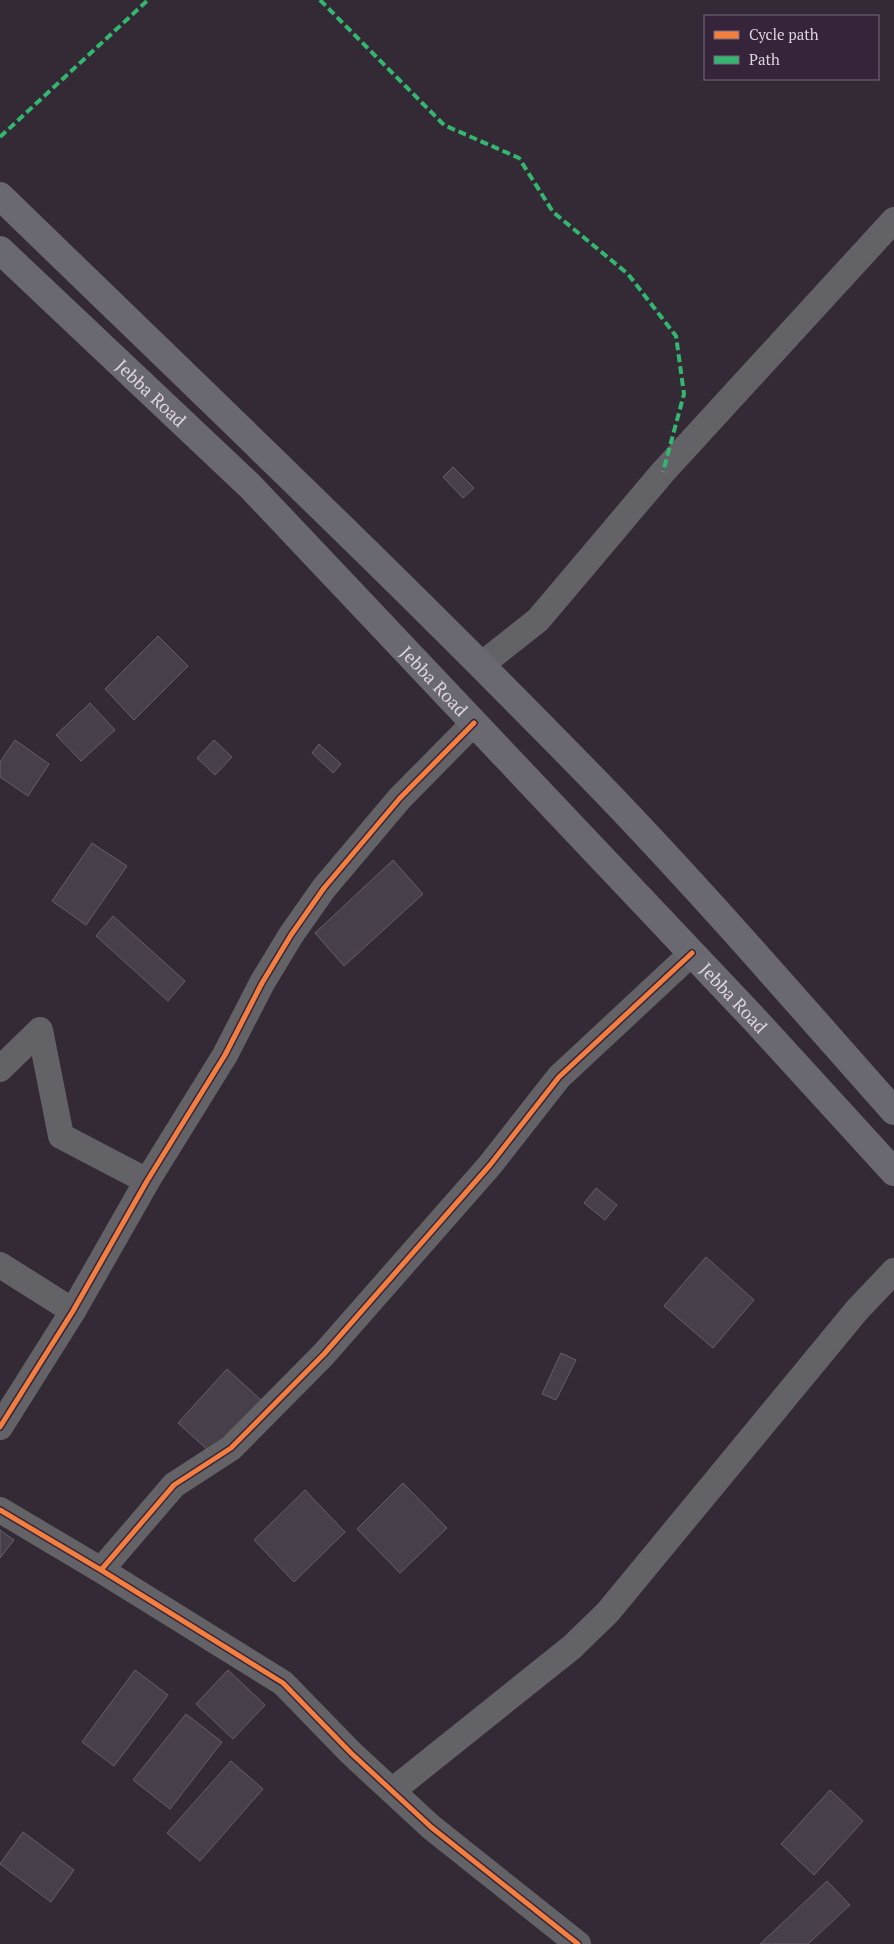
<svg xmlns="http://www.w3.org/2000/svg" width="894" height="1944" viewBox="0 0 894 1944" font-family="'PT Serif',serif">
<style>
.building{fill:#473f49;stroke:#665e68}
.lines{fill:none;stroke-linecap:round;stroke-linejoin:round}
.street{stroke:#636267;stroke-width:26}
.highway{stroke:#6a6870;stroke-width:28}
.quiet{stroke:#33b770;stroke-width:4;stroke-dasharray:8 4;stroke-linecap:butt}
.cycleway-casing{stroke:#36253a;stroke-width:8}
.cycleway{stroke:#f27e40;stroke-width:5}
.labels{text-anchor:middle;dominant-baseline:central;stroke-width:4;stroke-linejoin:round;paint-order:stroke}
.street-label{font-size:18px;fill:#ded3e1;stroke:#36253a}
</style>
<rect width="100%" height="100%" fill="#332a35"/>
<path class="building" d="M 453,467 L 474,488 L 463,498 L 443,477 Z
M 158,636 L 188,666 L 134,720 L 105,689 Z
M 90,703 L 115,730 L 81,761 L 56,735 Z
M 15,740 L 49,764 L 28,796 L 0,777 L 0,762 Z
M 214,740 L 232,757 L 215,775 L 197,758 Z
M 319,744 L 341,764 L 333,773 L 312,753 Z
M 92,843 L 127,866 L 86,925 L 52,901 Z
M 393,860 L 423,894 L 344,966 L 315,933 Z
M 113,916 L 185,981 L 168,1001 L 96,936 Z
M 596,1188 L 617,1205 L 605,1220 L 584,1203 Z
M 706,1257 L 754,1300 L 713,1348 L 664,1306 Z
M 561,1353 L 576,1360 L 556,1400 L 542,1394 Z
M 227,1369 L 262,1401 L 212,1454 L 178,1423 Z
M 403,1483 L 447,1528 L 400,1573 L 357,1529 Z
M 305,1490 L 345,1532 L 294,1582 L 254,1540 Z
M 0,1530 L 14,1540 L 0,1558 Z
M 135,1670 L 168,1695 L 114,1766 L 82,1742 Z
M 228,1670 L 265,1705 L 233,1739 L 196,1704 Z
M 186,1714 L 222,1742 L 170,1809 L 133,1780 Z
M 231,1761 L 263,1789 L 200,1861 L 167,1833 Z
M 830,1790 L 863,1821 L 814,1875 L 781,1844 Z
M 23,1832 L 74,1870 L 51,1902 L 0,1864 Z
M 827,1881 L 850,1905 L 808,1944 L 760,1944 Z"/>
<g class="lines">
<path class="street" d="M 481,665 L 538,620 L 663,472 L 894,220
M 0,1069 L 40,1030 L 61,1136 L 147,1181
M 0,1265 L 73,1311
M 0,1427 L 73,1311 L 147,1181 L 225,1055 L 262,983 L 291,935 L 324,888 L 400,798 L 474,723
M 0,1510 L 101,1570 L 283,1683 L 351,1753 L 431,1827 L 578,1944
M 101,1570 L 174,1485 L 231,1448 L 324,1354 L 490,1165 L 559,1077 L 692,953
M 392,1791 L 572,1647 L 608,1612 L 857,1310 L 894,1271"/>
<g class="highway">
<path d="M 0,196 C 203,393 408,588 605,791 C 705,895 799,1004 894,1111"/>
<path id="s1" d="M 0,250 L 250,486 L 756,1021 L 894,1172"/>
</g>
<path class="quiet" d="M 320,0 L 444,125 L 519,158 L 553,212 L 628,274 L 676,336 L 684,394 L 663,472
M 0,137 L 148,0"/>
<g class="cycleway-casing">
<path id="cycleway" d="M 0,1427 L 73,1311 L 147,1181 L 225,1055 L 262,983 L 291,935 L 324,888 L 400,798 L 474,723
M 0,1510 L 101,1570 L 283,1683 L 351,1753 L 431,1827 L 578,1944
M 101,1570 L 174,1485 L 231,1448 L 324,1354 L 490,1165 L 559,1077 L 692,953"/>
</g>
<use href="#cycleway" class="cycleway"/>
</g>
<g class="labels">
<g class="street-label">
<text stroke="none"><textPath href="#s1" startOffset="208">Jebba Road</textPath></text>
<text stroke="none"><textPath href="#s1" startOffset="612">Jebba Road</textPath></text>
<text stroke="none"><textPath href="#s1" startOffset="1048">Jebba Road</textPath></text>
</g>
</g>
<rect x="704" y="15" width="175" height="65" fill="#36253a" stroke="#796b7d"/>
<rect x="714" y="31" width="25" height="8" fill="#f27e40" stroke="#796b7d"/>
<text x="749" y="40" font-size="15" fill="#ded3e1">Cycle path</text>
<rect x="714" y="56" width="25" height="8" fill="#33b770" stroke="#796b7d"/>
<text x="749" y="65" font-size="15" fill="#ded3e1">Path</text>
</svg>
